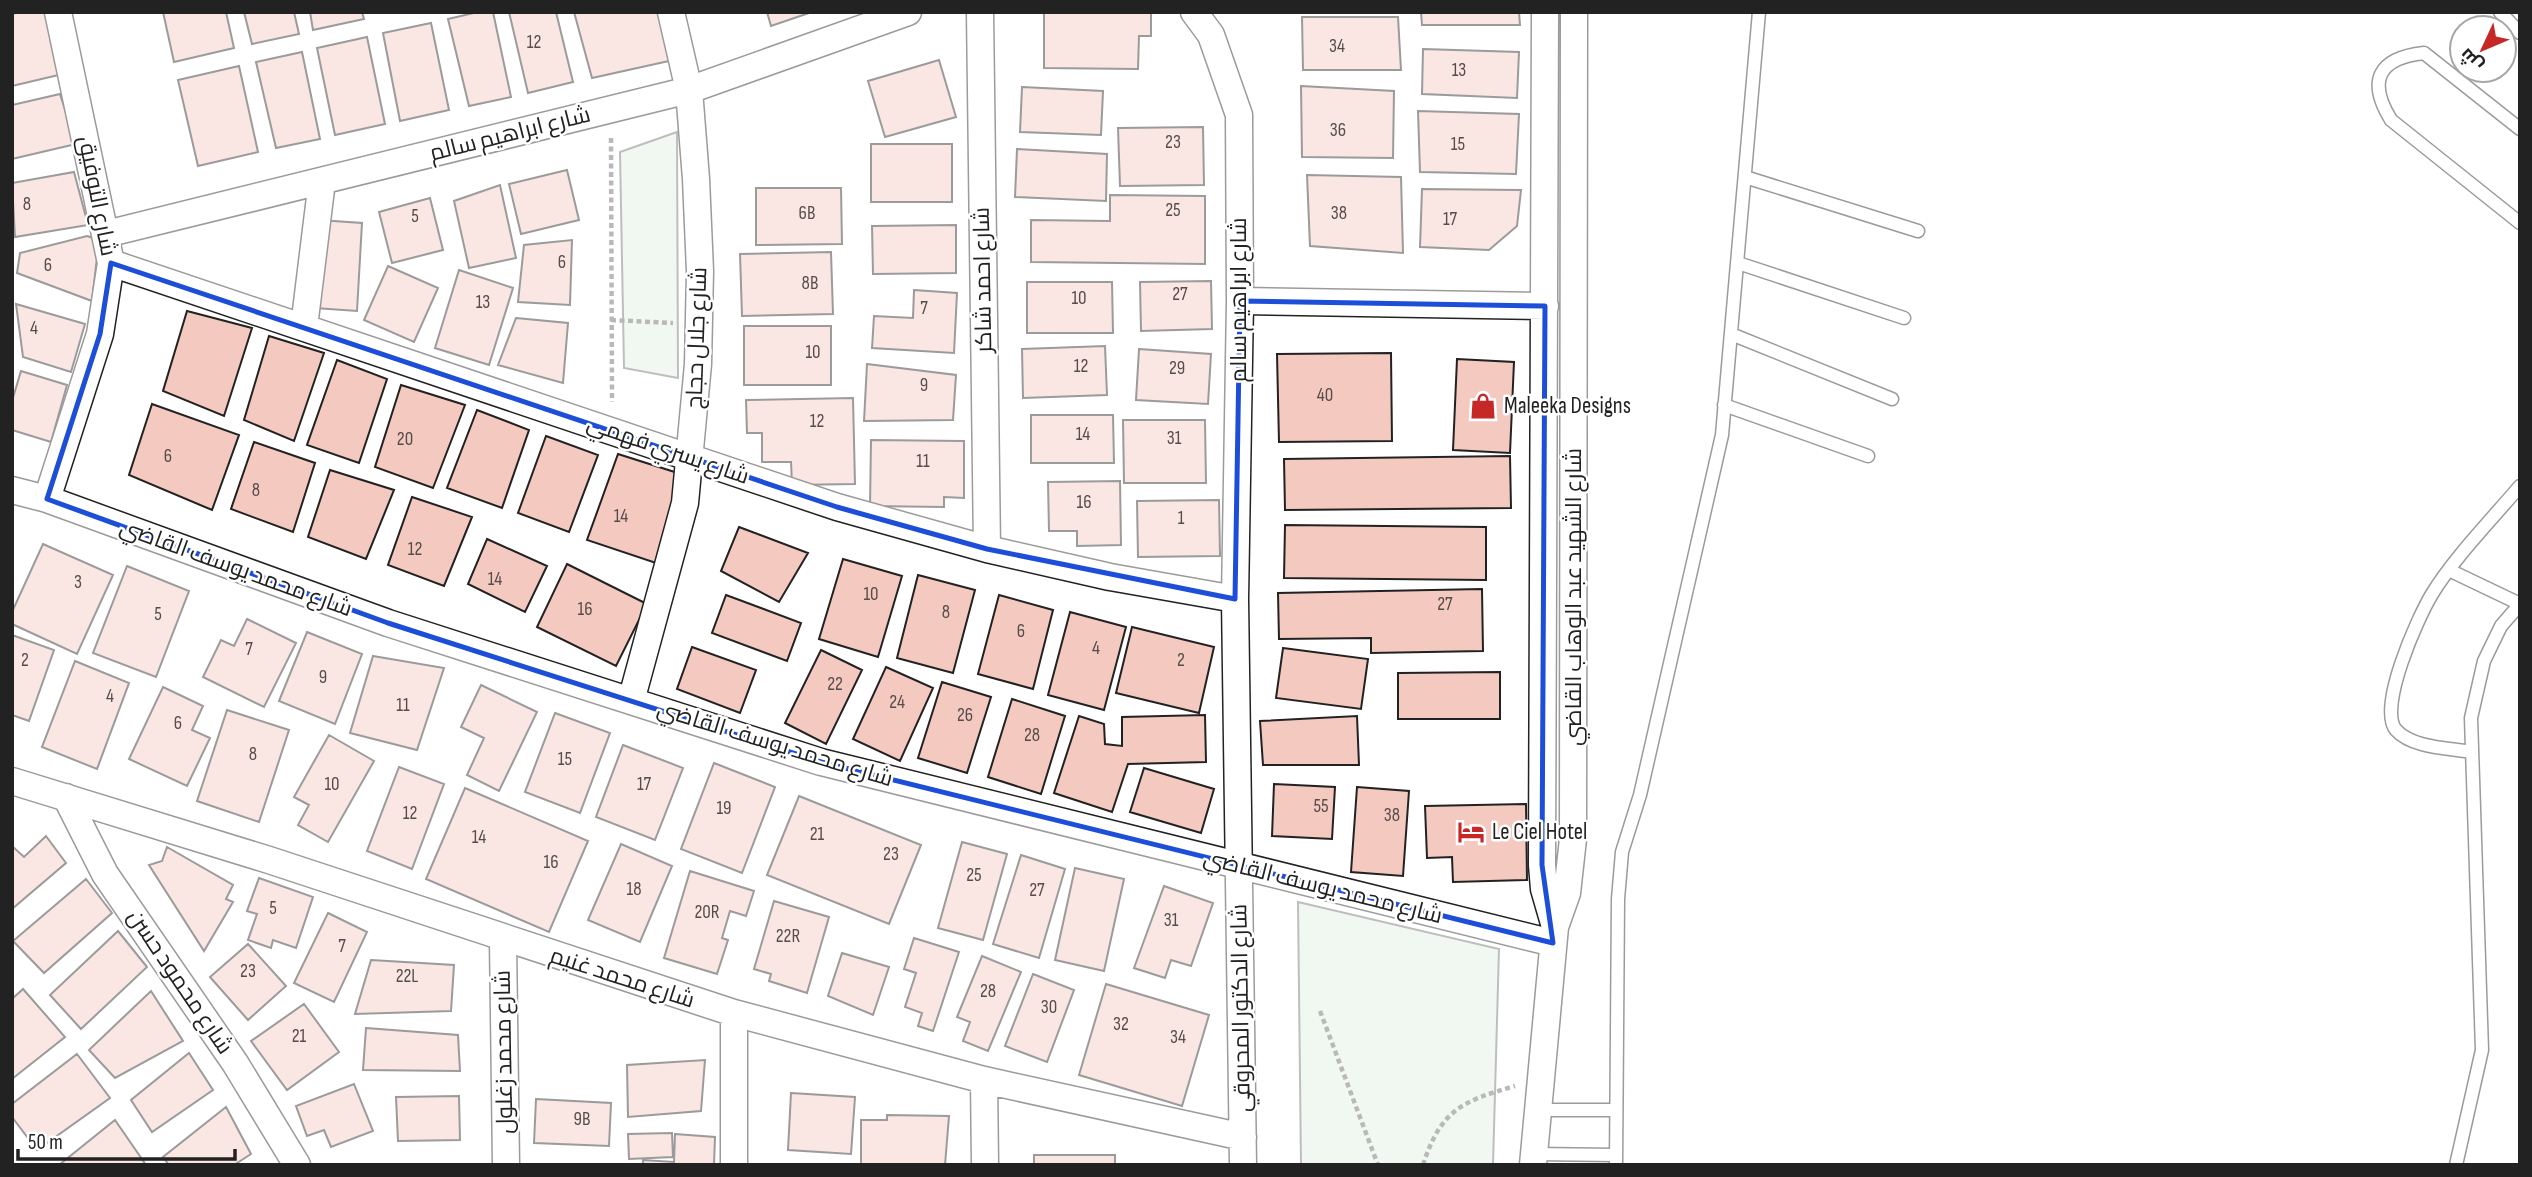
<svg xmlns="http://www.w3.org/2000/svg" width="2532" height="1177" viewBox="0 0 2532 1177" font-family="'Sofia Sans Condensed',Cairo,sans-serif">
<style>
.green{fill:#e0efe3;stroke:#6f6f6f;stroke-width:2}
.building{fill:#f3c9c0;stroke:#222;stroke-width:2}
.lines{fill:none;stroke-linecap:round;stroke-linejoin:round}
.service-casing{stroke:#222;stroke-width:15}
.minor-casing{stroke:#222;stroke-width:29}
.path{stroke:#646464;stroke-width:4.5;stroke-dasharray:5 3.5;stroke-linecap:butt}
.service{stroke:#fff;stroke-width:12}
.minor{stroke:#fff;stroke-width:26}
.marked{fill:none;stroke:#1d4ed8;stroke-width:5;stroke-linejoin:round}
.labels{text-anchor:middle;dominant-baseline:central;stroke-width:5;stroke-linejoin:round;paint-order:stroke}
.number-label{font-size:19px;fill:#564c4a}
.street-label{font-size:23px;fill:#222;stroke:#fff}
.poi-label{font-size:23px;fill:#222;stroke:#fff;text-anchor:start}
</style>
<rect width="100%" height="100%" fill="#fff"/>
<path class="green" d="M 677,132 L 678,378 L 624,368 L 620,152 Z
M 1298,902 L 1499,949 L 1493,1165 L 1301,1165 Z"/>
<path class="building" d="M 19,12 L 50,12 L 67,73 L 12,86 L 12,14 Z
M 163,12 L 226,12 L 234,48 L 174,62 Z
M 244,12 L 294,12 L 299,34 L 252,44 Z
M 310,12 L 362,12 L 364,19 L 313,30 Z
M 478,12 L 493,12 L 511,97 L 469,106 L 448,19 Z
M 509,12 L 556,12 L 573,82 L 528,93 Z
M 574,12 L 665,12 L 678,59 L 592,78 Z
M 767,12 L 812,12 L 771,26 Z
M 1044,12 L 1151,12 L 1151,36 L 1139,36 L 1138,69 L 1044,68 Z
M 1421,12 L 1519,12 L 1520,25 L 1422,25 Z
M 1302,17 L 1398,17 L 1401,70 L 1303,70 Z
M 431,23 L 449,110 L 400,121 L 383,33 Z
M 367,37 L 385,124 L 335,135 L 317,48 Z
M 1423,49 L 1519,52 L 1517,98 L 1422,94 Z
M 302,52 L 320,139 L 276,148 L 256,62 Z
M 939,60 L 956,117 L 885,137 L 868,81 Z
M 239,66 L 258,152 L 198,166 L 178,80 Z
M 1301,86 L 1394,91 L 1393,158 L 1302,157 Z
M 1022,87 L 1103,91 L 1101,135 L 1020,132 Z
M 60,94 L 76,144 L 12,159 L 12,105 Z
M 1418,111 L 1519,114 L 1516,174 L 1420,172 Z
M 1203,127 L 1204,185 L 1120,186 L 1118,128 Z
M 871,144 L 952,144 L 952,202 L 871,202 Z
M 1017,149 L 1107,154 L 1106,201 L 1015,197 Z
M 567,170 L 579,220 L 521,234 L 509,184 Z
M 74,172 L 88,225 L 15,237 L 12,183 Z
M 1307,175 L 1401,177 L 1403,253 L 1310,246 Z
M 500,185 L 516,258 L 469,268 L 454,201 Z
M 756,188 L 841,188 L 842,244 L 756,245 Z
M 1422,189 L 1521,190 L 1517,226 L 1489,250 L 1420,247 Z
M 1110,195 L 1205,196 L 1205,264 L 1031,262 L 1031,220 L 1110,221 Z
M 430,198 L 443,250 L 392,263 L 379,212 Z
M 319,220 L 362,223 L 357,311 L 315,308 Z
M 956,225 L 956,273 L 873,274 L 872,226 Z
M 87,236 L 99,240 L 92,301 L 17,273 L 20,253 Z
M 572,240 L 570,305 L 518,302 L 524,245 Z
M 831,252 L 833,314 L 742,316 L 740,254 Z
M 388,266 L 438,288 L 414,342 L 364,320 Z
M 459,270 L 513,288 L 489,365 L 435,348 Z
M 1211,281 L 1212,329 L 1141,331 L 1140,282 Z
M 1027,282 L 1112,282 L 1113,333 L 1027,333 Z
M 914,290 L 957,293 L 954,353 L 872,348 L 874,316 L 913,318 Z
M 16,304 L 85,324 L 71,372 L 23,357 Z
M 187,311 L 252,328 L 224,416 L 163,391 Z
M 516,318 L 568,323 L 563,383 L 498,365 Z
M 744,326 L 831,326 L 831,385 L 744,385 Z
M 269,336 L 324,353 L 294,441 L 244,420 Z
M 1105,346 L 1107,395 L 1023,398 L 1022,349 Z
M 1139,349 L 1211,354 L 1208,404 L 1136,400 Z
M 1391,353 L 1392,441 L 1279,442 L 1277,354 Z
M 1457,359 L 1514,362 L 1510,453 L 1453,450 Z
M 337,360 L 387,379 L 359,463 L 307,445 Z
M 867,364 L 956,375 L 953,420 L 864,421 Z
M 21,371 L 67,385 L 51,442 L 12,430 L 12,401 Z
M 401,385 L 465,405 L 433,488 L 375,467 Z
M 853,398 L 855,484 L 792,485 L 791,462 L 762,462 L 762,433 L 747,433 L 746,400 Z
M 152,404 L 239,435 L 212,510 L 129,475 Z
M 477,410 L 529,430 L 502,508 L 447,488 Z
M 1031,415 L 1113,415 L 1114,463 L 1031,463 Z
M 1123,420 L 1205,420 L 1206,483 L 1124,483 Z
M 546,436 L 598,455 L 569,532 L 518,513 Z
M 871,440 L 964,441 L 964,498 L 944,497 L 944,507 L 870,506 Z
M 254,442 L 315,463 L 293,532 L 231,509 Z
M 618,454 L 684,475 L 656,563 L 587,540 Z
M 1510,456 L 1511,508 L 1285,510 L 1284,459 Z
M 330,470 L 394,490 L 366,559 L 308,537 Z
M 1120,481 L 1121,545 L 1077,546 L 1077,531 L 1049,531 L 1048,482 Z
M 412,497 L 472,517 L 444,586 L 388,565 Z
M 1219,500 L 1220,556 L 1138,557 L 1137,501 Z
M 1285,525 L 1486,527 L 1486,580 L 1284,578 Z
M 739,527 L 808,553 L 779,602 L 721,571 Z
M 487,539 L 547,566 L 525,612 L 468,584 Z
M 43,544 L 113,575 L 77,654 L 12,624 L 12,612 Z
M 843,559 L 902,576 L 878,657 L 819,639 Z
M 567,564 L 647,604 L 616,666 L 537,627 Z
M 127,566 L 189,591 L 156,677 L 93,653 Z
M 918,575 L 975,590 L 953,673 L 897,658 Z
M 1482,589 L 1483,651 L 1371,653 L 1371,638 L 1279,639 L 1278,593 Z
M 726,595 L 801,623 L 787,661 L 712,633 Z
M 999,595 L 1053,610 L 1033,689 L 978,674 Z
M 1070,612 L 1126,627 L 1104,710 L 1048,695 Z
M 247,619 L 296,643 L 264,707 L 203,677 L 221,640 L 234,646 Z
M 1132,627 L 1214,647 L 1199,713 L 1116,693 Z
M 307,632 L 362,654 L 335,724 L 279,701 Z
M 12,635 L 54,650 L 29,721 L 12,715 Z
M 692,647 L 756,670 L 740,713 L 677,689 Z
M 1283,648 L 1368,659 L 1361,709 L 1276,698 Z
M 821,650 L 862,670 L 826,744 L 785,723 Z
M 373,656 L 444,668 L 417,750 L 350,733 Z
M 75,661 L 129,683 L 97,769 L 42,747 Z
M 886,667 L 933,688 L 900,761 L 853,739 Z
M 1500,672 L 1500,719 L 1398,719 L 1398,673 Z
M 942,682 L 991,697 L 967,773 L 918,758 Z
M 481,685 L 537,712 L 499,791 L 467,775 L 484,738 L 461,727 Z
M 163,687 L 203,706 L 192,730 L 210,738 L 187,786 L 129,759 Z
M 1012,699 L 1065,716 L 1041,794 L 988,777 Z
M 227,710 L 289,730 L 259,822 L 197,801 Z
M 555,713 L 610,733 L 580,813 L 525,792 Z
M 1205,715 L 1206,762 L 1128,764 L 1112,812 L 1054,793 L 1079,716 L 1104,724 L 1105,744 L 1122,746 L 1122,717 Z
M 1357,716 L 1359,765 L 1263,765 L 1260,721 Z
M 329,735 L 374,761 L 328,842 L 298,825 L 309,805 L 294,797 Z
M 623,745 L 683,768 L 655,840 L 596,817 Z
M 714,763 L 775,787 L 742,873 L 681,849 Z
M 399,767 L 444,784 L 412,869 L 367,851 Z
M 1144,768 L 1214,789 L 1201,833 L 1130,812 Z
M 1274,784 L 1335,787 L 1332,839 L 1272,836 Z
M 1357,787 L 1409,791 L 1403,876 L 1351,872 Z
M 465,788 L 588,841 L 549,932 L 426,879 Z
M 799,796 L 921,845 L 889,924 L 767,875 Z
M 1526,804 L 1527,880 L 1453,882 L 1452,857 L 1427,858 L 1425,806 Z
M 46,836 L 66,863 L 12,909 L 12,846 L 24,857 Z
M 962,842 L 1007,854 L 983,940 L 938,928 Z
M 621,844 L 672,866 L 640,942 L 588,920 Z
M 167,847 L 233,885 L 226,899 L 233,902 L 204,951 L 149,865 L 162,861 Z
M 1021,855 L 1065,869 L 1039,958 L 993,944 Z
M 1075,868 L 1124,879 L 1104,971 L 1055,960 Z
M 690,871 L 754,891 L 746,916 L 730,911 L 722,938 L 728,940 L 717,974 L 664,958 Z
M 259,878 L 313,897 L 296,948 L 273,940 L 271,948 L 248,940 L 257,914 L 247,911 Z
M 86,879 L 112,913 L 44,973 L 13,941 Z
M 1164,886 L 1213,903 L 1191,966 L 1171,960 L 1165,978 L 1134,968 Z
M 774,901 L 829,917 L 807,993 L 769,981 L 771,974 L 754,969 Z
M 328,913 L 367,932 L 334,1002 L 294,983 Z
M 118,931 L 147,967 L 81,1029 L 50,995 Z
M 914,938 L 959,952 L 933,1031 L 918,1026 L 922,1013 L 905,1007 L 916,973 L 904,969 Z
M 248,944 L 286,986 L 248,1020 L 210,977 Z
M 842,953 L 889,967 L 873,1015 L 828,996 Z
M 982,956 L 1021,972 L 988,1051 L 963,1041 L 970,1022 L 957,1017 Z
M 371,960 L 454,965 L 451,1011 L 355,1014 Z
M 1033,974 L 1074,990 L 1047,1062 L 1005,1046 Z
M 1106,984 L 1209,1015 L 1182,1106 L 1079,1075 Z
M 23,989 L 65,1037 L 12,1079 L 12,999 Z
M 151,991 L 183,1041 L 115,1078 L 89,1050 Z
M 304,1004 L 339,1052 L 287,1090 L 251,1041 Z
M 366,1028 L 458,1035 L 460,1071 L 363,1070 Z
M 189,1053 L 213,1090 L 152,1132 L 131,1100 Z
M 77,1054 L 110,1098 L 37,1150 L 12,1117 L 12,1104 Z
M 705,1060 L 701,1111 L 628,1117 L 627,1065 Z
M 354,1084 L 373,1131 L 331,1147 L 324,1130 L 307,1136 L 296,1106 Z
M 791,1093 L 855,1097 L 851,1154 L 788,1150 Z
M 459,1096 L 460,1140 L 398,1141 L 396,1097 Z
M 536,1099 L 611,1103 L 609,1146 L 534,1143 Z
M 226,1107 L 251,1154 L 234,1165 L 169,1165 L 163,1157 Z
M 887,1115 L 949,1116 L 945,1165 L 861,1165 L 861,1120 L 887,1120 Z
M 115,1120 L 146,1165 L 59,1165 Z
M 672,1133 L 673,1157 L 629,1159 L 628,1134 Z
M 675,1134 L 715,1137 L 714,1165 L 643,1165 L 643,1160 L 674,1162 Z
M 1034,1155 L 1115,1155 L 1115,1165 L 1034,1165 Z"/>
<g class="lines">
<g class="service-casing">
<path id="service" d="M 2500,12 L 2520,33
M 2520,129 L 2424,53 C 2378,58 2367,81 2391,120 L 2520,223
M 1745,177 L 1918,231
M 1738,263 L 1904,318
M 1731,334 L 1892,399
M 1724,405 L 1868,456
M 2451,571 L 2520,604
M 2472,752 C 2449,748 2412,748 2396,730 C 2377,708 2418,617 2432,594 C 2454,558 2492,519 2520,486
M 1537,1110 L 1616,1110
M 1534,1154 L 1616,1155
M 1616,1165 L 1618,899 L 1622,852 L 1640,795 L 1722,435 L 1759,12
M 2456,1165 L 2482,1050 L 2471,718 L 2484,661 L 2501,626 L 2520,604"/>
</g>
<g class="minor-casing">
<path id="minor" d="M 980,12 L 987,549
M 1194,12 L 1211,35 L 1239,115 L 1240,301 L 1235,599 L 1243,1165
M 1545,12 L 1542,865 L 1544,889 L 1555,927
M 106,234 L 689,90 L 908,12
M 111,263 L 837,507 L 987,549 L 1110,577 L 1235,599
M 1240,301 L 1545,306
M 304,327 L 322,181
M 12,490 L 47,499 L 388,623 L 821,762 L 1553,943
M 47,499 L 100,334 L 111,263 L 58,12
M 631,701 L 685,503 L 698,364 L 700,271 L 696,179 L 689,90 L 671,12
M 12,781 L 269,860 L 734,1013 L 984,1080 L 1243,1137
M 66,797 L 105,874 L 235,1063 L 297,1165
M 503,940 L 506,1165
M 984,1080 L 985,1165
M 734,1165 L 734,1013
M 1533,1165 L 1555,927 L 1567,893 L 1573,839 L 1574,12"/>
</g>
<path class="path" d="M 611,138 L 612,402
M 611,320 L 673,323
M 1320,1011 L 1378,1165
M 1423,1165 C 1441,1109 1463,1101 1515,1086"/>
<use href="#service" class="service"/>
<use href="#minor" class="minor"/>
</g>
<path d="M0 0H2532V1177H0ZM 111,263 L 837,507 L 987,549 L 1235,599 L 1240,301 L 1545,306 L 1542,865 L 1553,943 L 821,762 L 388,623 L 47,499 L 100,334 Z" fill="#fff" fill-opacity=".55" fill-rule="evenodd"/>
<path class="marked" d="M 111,263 L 837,507 L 987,549 L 1235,599 L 1240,301 L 1545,306 L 1542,865 L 1553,943 L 821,762 L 388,623 L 47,499 L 100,334 Z"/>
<defs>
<g id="shop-bare" transform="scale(2.1)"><path d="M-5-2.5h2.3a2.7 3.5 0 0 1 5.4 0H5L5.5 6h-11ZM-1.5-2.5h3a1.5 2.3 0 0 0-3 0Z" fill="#c62828" stroke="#fff" stroke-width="2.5" paint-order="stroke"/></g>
<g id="hotel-bare" transform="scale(2.1)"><path d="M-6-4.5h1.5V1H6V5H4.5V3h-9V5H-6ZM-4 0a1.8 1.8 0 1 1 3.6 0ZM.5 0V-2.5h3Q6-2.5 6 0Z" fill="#c62828" stroke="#fff" stroke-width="2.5" paint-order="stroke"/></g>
</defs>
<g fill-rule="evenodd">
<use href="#shop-bare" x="1483" y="406"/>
<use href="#hotel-bare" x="1471" y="832"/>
</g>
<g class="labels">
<g class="number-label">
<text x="534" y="42">12</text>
<text x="1337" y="46">34</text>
<text x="1459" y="70">13</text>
<text x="1338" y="130">36</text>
<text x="1173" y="142">23</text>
<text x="1458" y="144">15</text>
<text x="27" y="204">8</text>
<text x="1173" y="210">25</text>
<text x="807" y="213">6B</text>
<text x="1339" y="213">38</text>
<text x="415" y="216">5</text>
<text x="1450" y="219">17</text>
<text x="562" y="262">6</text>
<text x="48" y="265">6</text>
<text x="810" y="283">8B</text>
<text x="1180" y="294">27</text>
<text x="1079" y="298">10</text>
<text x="483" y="302">13</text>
<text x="924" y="308">7</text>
<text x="34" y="328">4</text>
<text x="813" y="352">10</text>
<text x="1081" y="366">12</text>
<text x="1177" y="368">29</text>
<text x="924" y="385">9</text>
<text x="1325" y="395">40</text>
<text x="817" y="421">12</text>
<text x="1083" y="434">14</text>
<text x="1174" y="438">31</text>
<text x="405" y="439">20</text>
<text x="168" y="456">6</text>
<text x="923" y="461">11</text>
<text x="256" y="490">8</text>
<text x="1084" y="502">16</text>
<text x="621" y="516">14</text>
<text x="1181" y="518">1</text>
<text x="415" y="549">12</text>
<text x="495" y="579">14</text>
<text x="78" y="582">3</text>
<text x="871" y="594">10</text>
<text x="1445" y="604">27</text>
<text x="585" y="609">16</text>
<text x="946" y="612">8</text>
<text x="158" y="614">5</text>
<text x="1021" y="631">6</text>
<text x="1096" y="648">4</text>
<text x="249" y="649">7</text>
<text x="25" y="660">2</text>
<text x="1181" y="660">2</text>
<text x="323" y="677">9</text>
<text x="835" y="684">22</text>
<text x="110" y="696">4</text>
<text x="897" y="702">24</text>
<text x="403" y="705">11</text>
<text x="965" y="715">26</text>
<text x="178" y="723">6</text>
<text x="1032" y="735">28</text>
<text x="253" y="754">8</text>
<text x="565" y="759">15</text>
<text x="332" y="784">10</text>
<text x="644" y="784">17</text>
<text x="1321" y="806">55</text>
<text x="724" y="808">19</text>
<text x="410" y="813">12</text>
<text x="1392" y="815">38</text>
<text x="817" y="834">21</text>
<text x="479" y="837">14</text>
<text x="891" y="854">23</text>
<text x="551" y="862">16</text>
<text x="974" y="875">25</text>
<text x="634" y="889">18</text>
<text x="1037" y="890">27</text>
<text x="273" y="908">5</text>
<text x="707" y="912">20R</text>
<text x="1171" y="920">31</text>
<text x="788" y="936">22R</text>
<text x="342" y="946">7</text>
<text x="248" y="971">23</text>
<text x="407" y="976">22L</text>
<text x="988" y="991">28</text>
<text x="1049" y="1007">30</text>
<text x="1121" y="1024">32</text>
<text x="299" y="1036">21</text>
<text x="1178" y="1037">34</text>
<text x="582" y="1119">9B</text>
</g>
<g class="street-label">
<text transform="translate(510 134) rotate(-14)">شارع ابراهيم سالم</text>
<text transform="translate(97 196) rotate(79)">شارع التوفيق</text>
<text transform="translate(983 280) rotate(-91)">شارع احمد شاكر</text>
<text transform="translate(1239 300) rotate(-90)">شارع ابراهيم سالم</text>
<text transform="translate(697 338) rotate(-88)">شارع جلال حجاج</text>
<text transform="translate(668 450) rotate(19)">شارع يسري فهمي</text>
<text transform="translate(236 568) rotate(20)">شارع محمد يوسف القاضي</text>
<text transform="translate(1574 597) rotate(-90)">شارع الشهيد عبد الوهاب القاضي</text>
<text transform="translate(775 744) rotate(17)">شارع محمد يوسف القاضي</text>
<text transform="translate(1323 887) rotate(14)">شارع محمد يوسف القاضي</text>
<text transform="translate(622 978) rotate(18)">شارع محمد غنيم</text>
<text transform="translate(180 982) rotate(56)">شارع محمود حسن</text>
<text transform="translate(1241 1008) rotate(-91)">شارع الدكتور المحروقي</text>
<text transform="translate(504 1052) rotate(-91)">شارع محمد زغلول</text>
</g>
<g class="poi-label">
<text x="1504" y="406">Maleeka Designs</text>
<text x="1492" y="832">Le Ciel Hotel</text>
</g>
</g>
<rect width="2532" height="1177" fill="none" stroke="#222222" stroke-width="28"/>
<g transform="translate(2483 49) rotate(226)"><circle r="33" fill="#ffffff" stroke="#a7a7a7" stroke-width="2"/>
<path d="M0-5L12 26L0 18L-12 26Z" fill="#c62828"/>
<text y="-10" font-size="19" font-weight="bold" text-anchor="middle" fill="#222222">ش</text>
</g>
<path d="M18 1149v10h217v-10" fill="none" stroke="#222222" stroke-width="3.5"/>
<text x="28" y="1149" font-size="21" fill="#222222" stroke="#ffffff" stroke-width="5" paint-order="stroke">50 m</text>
</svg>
